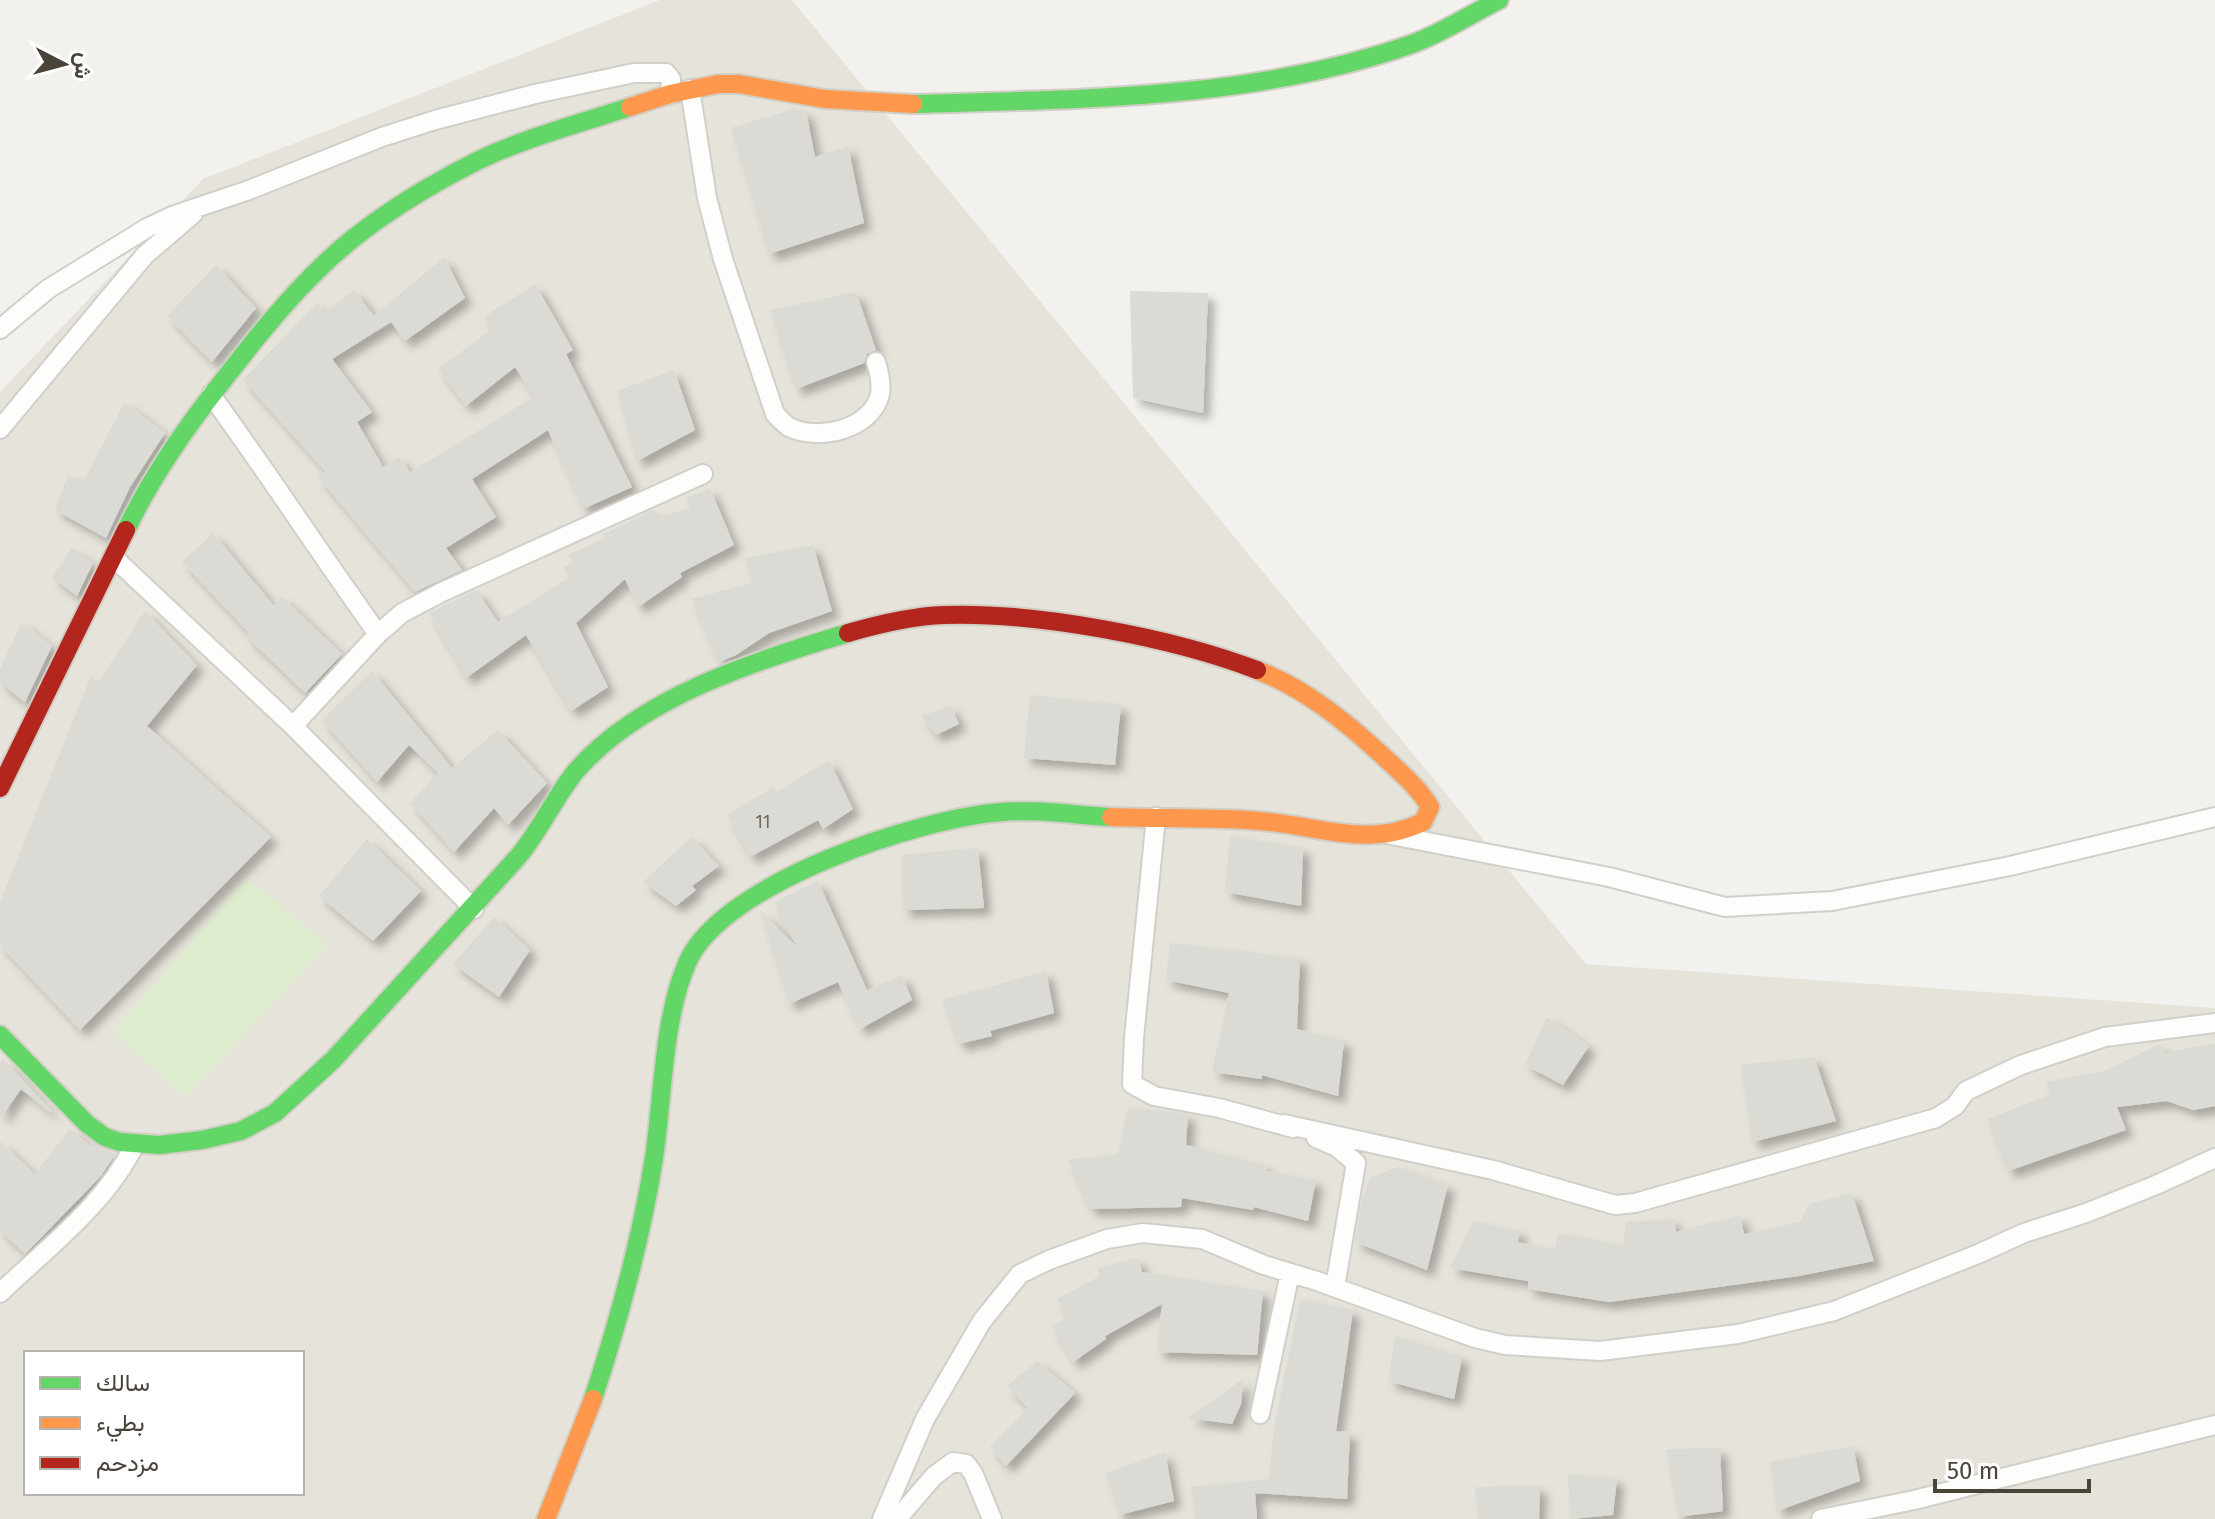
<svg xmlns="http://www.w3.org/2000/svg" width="2215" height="1519" viewBox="0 0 2215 1519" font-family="'Fira Sans',Vazirmatn,sans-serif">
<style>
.residential{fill:#e6e3da;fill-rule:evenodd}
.green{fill:#deedcd}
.building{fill:#dcdad5;filter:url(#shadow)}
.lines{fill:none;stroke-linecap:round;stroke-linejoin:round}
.street-casing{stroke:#d0cfca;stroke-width:22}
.fast-casing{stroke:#d1cec4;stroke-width:22}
.slow-casing{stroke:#d1cec4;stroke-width:22}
.jam-casing{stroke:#d1cec4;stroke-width:22}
.street{stroke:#fdfdfc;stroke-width:18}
.fast{stroke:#63d668;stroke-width:18}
.slow{stroke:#ff974d;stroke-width:18}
.jam{stroke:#b3261e;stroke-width:18}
.labels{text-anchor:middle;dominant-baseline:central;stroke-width:6;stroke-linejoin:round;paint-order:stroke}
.number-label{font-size:18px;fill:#6e6a60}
</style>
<defs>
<filter id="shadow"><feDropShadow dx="7" dy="7" stdDeviation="4" flood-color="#0004"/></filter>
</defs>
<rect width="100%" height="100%" fill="#f2f1ed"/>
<path class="residential" d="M 660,0 L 792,0 L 1586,964 L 2215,1008 L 2215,1519 L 0,1519 L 0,392 L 203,179 ZM 26,1353 L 302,1353 L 302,1493 L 26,1493 Z"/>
<path class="green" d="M 247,878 L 327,945 L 186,1097 L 113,1032 Z"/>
<path class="building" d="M 793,109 L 806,111 L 815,157 L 848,146 L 864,223 L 769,254 L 731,128 Z
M 444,257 L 465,298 L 405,341 L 391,322 L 332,359 L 372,412 L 357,422 L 383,467 L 399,457 L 410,472 L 534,397 L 515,367 L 466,406 L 438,369 L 492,329 L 484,317 L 535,284 L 573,350 L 566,354 L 632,487 L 583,509 L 548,430 L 472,479 L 496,517 L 446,548 L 462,570 L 415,592 L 318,477 L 325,471 L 243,380 L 318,302 L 323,314 L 354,290 L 374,316 Z
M 216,265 L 256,308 L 212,362 L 167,316 Z
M 1130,291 L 1208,293 L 1203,413 L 1133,398 Z
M 856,292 L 876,350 L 867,354 L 864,363 L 796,389 L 770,310 Z
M 674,370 L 695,430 L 637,461 L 617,391 Z
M 125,402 L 165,433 L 130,487 L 106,538 L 55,510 L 68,475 L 84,481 Z
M 710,488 L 734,545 L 680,573 L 682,577 L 638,607 L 625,579 L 576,623 L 608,687 L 571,711 L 526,635 L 466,678 L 429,613 L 476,590 L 498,622 L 569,578 L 564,567 L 573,563 L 568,555 L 605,538 L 603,534 L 653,510 L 656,518 L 691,508 L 686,498 Z
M 213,533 L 274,606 L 282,597 L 342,654 L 305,693 L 246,636 L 249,633 L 182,562 Z
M 813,545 L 832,611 L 769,633 L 736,655 L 719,662 L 691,599 L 753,583 L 745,558 Z
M 72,548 L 93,563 L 77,596 L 52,577 Z
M 145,611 L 197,665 L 147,726 L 271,837 L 80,1030 L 0,945 L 0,903 L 91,676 L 98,682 Z
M 22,622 L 52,646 L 25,702 L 0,683 L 0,669 Z
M 372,671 L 452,768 L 498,730 L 547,783 L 508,825 L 494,808 L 454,852 L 410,803 L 438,773 L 409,745 L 377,782 L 322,720 Z
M 1030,695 L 1121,705 L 1115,765 L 1024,758 Z
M 951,706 L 959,724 L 936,735 L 921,716 Z
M 829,760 L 853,809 L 823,829 L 818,820 L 750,857 L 727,814 L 774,787 L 777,792 Z
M 1230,836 L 1303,848 L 1301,906 L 1225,892 Z
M 691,837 L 719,866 L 692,886 L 696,890 L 676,906 L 643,882 Z
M 367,839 L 421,891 L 373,941 L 319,896 Z
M 978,848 L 984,908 L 903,910 L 902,855 Z
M 818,881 L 867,990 L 902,975 L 912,1000 L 860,1029 L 838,982 L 789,1004 L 760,910 L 797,947 L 774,902 Z
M 494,917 L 530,950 L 499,997 L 453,964 Z
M 1170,943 L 1300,958 L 1297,1029 L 1344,1041 L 1338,1096 L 1262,1075 L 1262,1079 L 1212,1072 L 1229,993 L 1166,980 Z
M 1046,971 L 1054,1013 L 990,1031 L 992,1036 L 959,1044 L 942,1000 Z
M 1547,1017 L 1589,1046 L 1563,1085 L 1525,1065 Z
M 2215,1043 L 2215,1106 L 2193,1110 L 2167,1101 L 2117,1107 L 2126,1130 L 2008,1171 L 1987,1119 L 2050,1095 L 2046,1082 L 2104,1071 L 2160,1044 L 2164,1053 Z
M 1814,1057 L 1836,1121 L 1752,1142 L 1741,1065 Z
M 3,1059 L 52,1111 L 51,1113 L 21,1089 L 0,1119 L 0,1063 Z
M 1128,1108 L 1188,1114 L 1186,1145 L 1267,1166 L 1266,1171 L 1316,1180 L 1308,1221 L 1254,1207 L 1253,1210 L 1182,1198 L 1181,1207 L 1090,1209 L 1068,1160 L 1118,1154 Z
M 70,1128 L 89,1145 L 114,1156 L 101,1176 L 25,1254 L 0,1230 L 0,1141 L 35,1174 Z
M 1398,1167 L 1448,1185 L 1427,1270 L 1355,1242 L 1362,1200 L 1370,1178 Z
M 1852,1193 L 1874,1261 L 1799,1276 L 1609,1302 L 1528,1289 L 1528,1281 L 1450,1268 L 1473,1221 L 1520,1231 L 1518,1242 L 1555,1250 L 1558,1233 L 1623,1246 L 1626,1222 L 1674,1219 L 1676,1232 L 1740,1215 L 1744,1234 L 1800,1222 L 1809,1204 Z
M 1138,1258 L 1142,1272 L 1263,1291 L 1257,1355 L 1157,1352 L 1162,1304 L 1105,1336 L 1106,1339 L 1073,1362 L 1052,1326 L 1068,1317 L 1057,1299 L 1100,1276 L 1097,1268 Z
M 1300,1299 L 1353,1310 L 1336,1431 L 1350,1432 L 1347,1499 L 1255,1493 L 1257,1519 L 1196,1519 L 1191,1487 L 1269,1479 L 1274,1428 Z
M 1395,1336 L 1462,1357 L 1454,1399 L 1388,1381 Z
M 1037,1361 L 1075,1393 L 1006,1466 L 990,1447 L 1028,1408 L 1007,1386 Z
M 1243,1379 L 1241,1404 L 1232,1424 L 1188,1418 Z
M 1853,1446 L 1860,1481 L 1777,1511 L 1770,1462 Z
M 1720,1448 L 1723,1511 L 1678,1517 L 1666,1449 Z
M 1165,1452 L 1174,1501 L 1119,1515 L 1106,1473 Z
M 1568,1474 L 1617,1478 L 1613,1515 L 1570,1519 Z
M 1540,1486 L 1539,1519 L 1478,1519 L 1475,1487 Z"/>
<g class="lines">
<g class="street-casing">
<path id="street" d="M 690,89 L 707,198 L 723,259 L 775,414 C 779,418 784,424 789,427 C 819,442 872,429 880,394 C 882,383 879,372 876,362
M 0,329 L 48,289 L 147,228 L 172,216 L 249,190 L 382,137 L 435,120 L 535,94 L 634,73 L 666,73 L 671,79 L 670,94
M 211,395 C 268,473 321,555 378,634
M 0,429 L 145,255 L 193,214
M 113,557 L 293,726 L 474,909
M 293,726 L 378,634 L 402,613 L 442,592 L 703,474
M 1156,817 L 1134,1038 L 1132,1084 L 1154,1096 L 1219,1108 L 1293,1128
M 1391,835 L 1609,877 L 1725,907 L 1832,901 L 2010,866 L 2215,817
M 1284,1124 L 1493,1170 L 1615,1205 L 1635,1203 L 1936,1118 L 1955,1106 L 1966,1091 L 2021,1065 L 2105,1037 L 2215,1023
M 1316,1138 L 1337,1147 L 1356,1163 L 1335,1287
M 0,1293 C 47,1248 106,1204 135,1144
M 1260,1414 L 1290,1273
M 882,1519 L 925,1419 L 982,1321 L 1020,1274 L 1049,1260 L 1107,1239 L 1143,1233 L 1202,1239 L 1264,1265 L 1314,1280 L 1475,1338 L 1505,1345 L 1600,1351 L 1738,1334 L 1834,1311 L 1978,1254 L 2024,1233 L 2086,1213 L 2156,1185 L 2215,1158
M 897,1519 L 934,1476 L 953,1462 L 966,1464 L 973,1473 L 992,1519
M 1821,1519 L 1914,1500 L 2215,1425"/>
</g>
<g class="fast-casing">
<path id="fast" d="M 913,104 C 1080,99 1253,100 1412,44 C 1442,33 1471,14 1499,0
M 126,530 C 153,474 187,426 225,378 C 256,338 288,298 325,263 C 368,222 422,189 475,162 C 524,138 578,124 630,107
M 0,1035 L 87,1124 L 105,1137 L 120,1142 L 159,1145 L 202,1140 L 241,1131 L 275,1113 L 333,1060 L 517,858 C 540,831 554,798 576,771 C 640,697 757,660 848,633
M 593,1399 C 619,1320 641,1240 654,1158 C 663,1098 663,1016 688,961 C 725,882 919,818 1002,812 C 1038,809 1075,815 1111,817"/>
</g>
<g class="slow-casing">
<path id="slow" d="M 630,107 L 670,94 L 718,84 L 739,84 L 825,99 L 913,104
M 1111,817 C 1160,819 1210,817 1259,821 C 1317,825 1368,849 1423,822 L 1430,807 C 1418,787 1401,773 1384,757 C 1346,722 1306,689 1257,670
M 546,1519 L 593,1399"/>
</g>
<g class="jam-casing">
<path id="jam" d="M 848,633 C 879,624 911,616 944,615 C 1037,612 1170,637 1257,670
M 0,788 L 126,530"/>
</g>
<use href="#street" class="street"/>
<use href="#fast" class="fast"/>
<use href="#slow" class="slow"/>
<use href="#jam" class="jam"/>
</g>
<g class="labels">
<g class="number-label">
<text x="763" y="822">11</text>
</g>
</g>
<rect x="24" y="1351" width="280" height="144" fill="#ffffff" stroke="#b6b4af" stroke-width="2"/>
<rect x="40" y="1377" width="40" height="12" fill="#63d668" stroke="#b6b4af" stroke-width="2"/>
<text x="96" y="1391" font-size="24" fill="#494338">سالك</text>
<rect x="40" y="1417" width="40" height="12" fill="#ff974d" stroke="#b6b4af" stroke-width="2"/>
<text x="96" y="1431" font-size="24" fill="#494338">بطيء</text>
<rect x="40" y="1457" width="40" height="12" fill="#b3261e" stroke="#b6b4af" stroke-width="2"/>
<text x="96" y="1471" font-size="24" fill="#494338">مزدحم</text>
<g transform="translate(64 64) rotate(96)" stroke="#ffffff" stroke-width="6" paint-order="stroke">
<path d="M0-6L14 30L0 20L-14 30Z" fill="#494338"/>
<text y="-12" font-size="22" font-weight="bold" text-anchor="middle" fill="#494338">ش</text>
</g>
<path d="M1935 1479v12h154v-12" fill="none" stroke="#494338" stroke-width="4"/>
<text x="1947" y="1479" font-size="24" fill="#494338" stroke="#ffffff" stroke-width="6" paint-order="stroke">50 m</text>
</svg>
